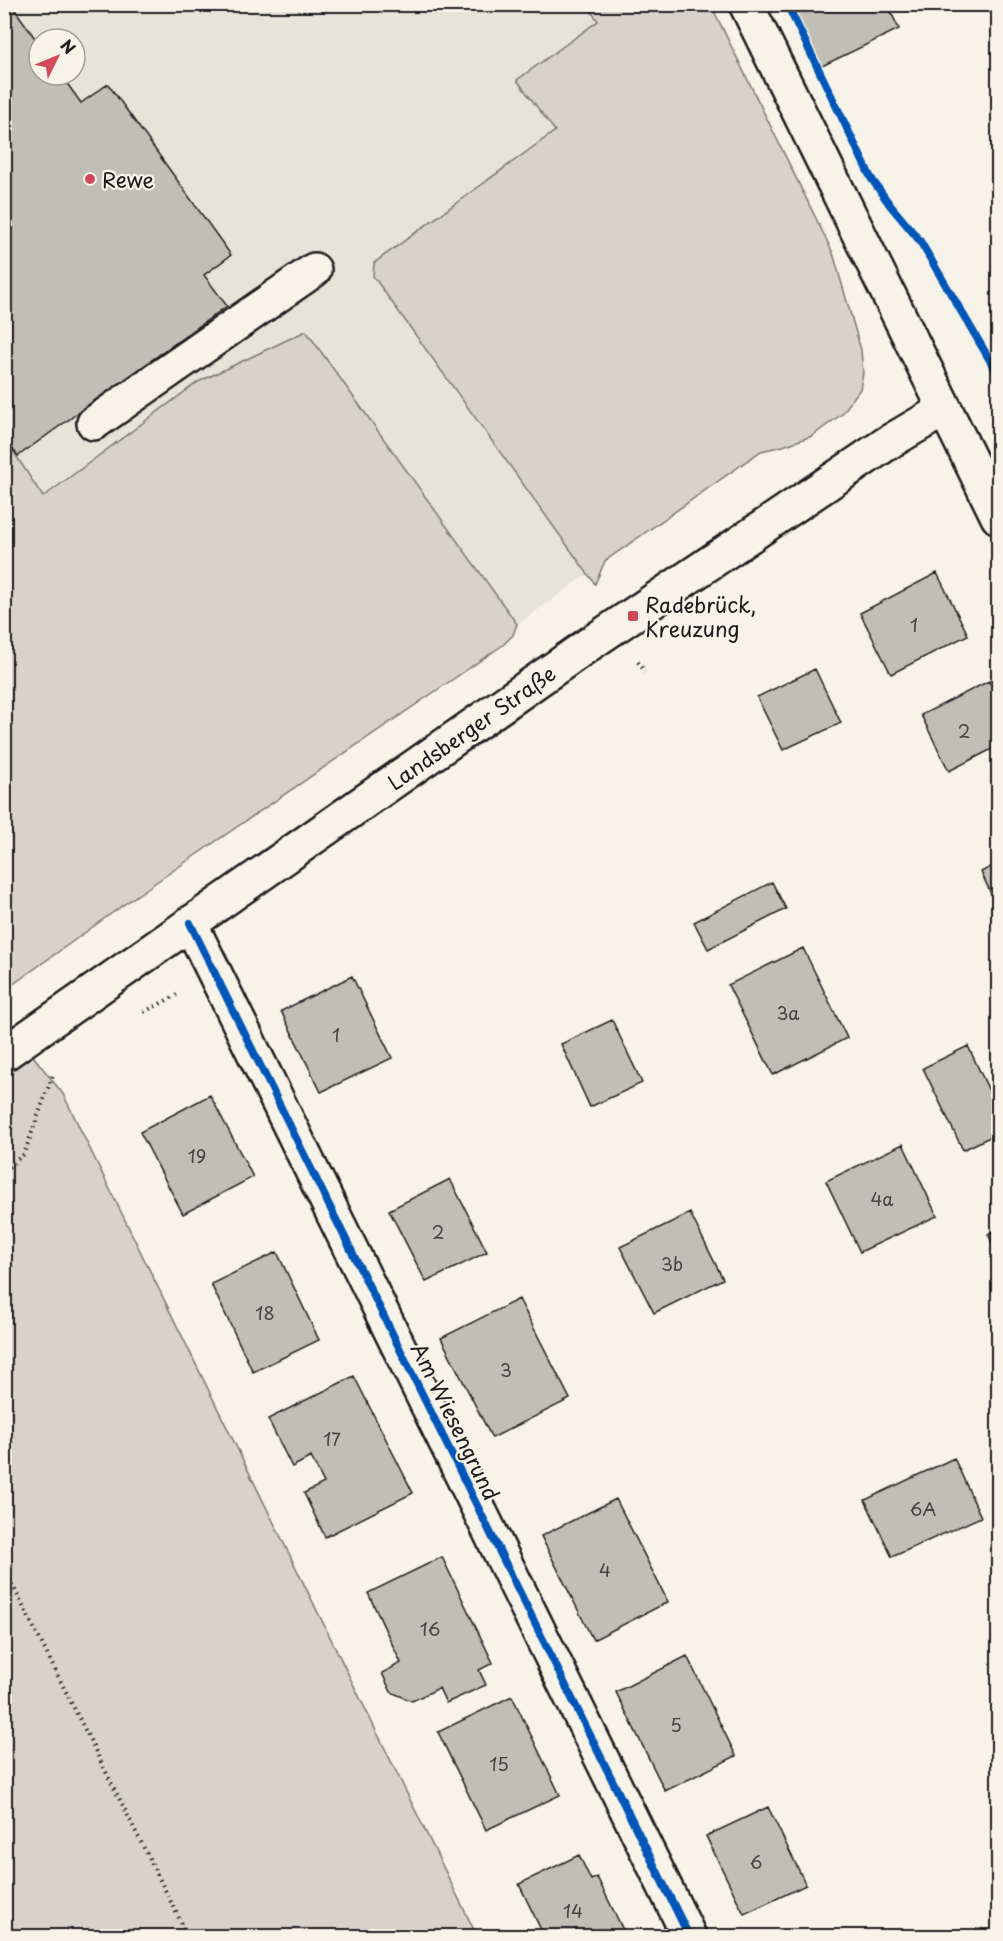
<svg xmlns="http://www.w3.org/2000/svg" width="1003" height="1941" viewBox="0 0 1003 1941" font-family="'Playpen Sans',sans-serif">
<style>
.built{fill:#e6e3d9;fill-rule:evenodd}
.green{fill:#d7d3cb;stroke:#7a7874;stroke-width:1.5}
.building{fill:#c0beb5;stroke:#1c1c1c;stroke-width:1.5}
.lines{fill:none;stroke-linecap:round;stroke-linejoin:round}
.minor-casing{stroke:#1c1c1c;stroke-width:38}
.major-casing{stroke:#1c1c1c;stroke-width:38}
.path{stroke:#1c1c1c;stroke-width:4;stroke-dasharray:1.5 4.5;stroke-linecap:butt}
.minor{stroke:#f7f3e8;stroke-width:33}
.major{stroke:#f7f3e8;stroke-width:33}
.cycleway-casing{stroke:#f7f3e8;stroke-width:11}
.cycleway{stroke:#0057b8;stroke-width:8}
.poi-dot{fill:#d1495b;stroke:#f7f3e8;stroke-width:2}
.labels{text-anchor:middle;dominant-baseline:central;stroke-width:4.5;stroke-linejoin:round;paint-order:stroke}
.number-label{font-size:18px;fill:#454442}
.poi-label{font-size:21px;fill:#1c1c1c;stroke:#f7f3e8;text-anchor:start}
.street-label{font-size:21px;fill:#1c1c1c;stroke:#f7f3e8}
</style>
<rect width="100%" height="100%" fill="#f7f3e8"/>
<filter id="ink" filterUnits="userSpaceOnUse"><feTurbulence type="fractalNoise" baseFrequency=".0167" numOctaves="2"/><feDisplacementMap in="SourceGraphic" scale="12" xChannelSelector="R" yChannelSelector="G"/><feConvolveMatrix kernelMatrix="1 2 1 2 8 2 1 2 1" color-interpolation-filters="sRGB"/></filter>
<g filter="url(#ink)">
<path class="built" d="M 4,5 L 668,5 L 855,384 L 133,898 L 5,712 ZM 39,39 L 75,39 L 75,75 L 39,75 Z"/>
<path class="green" d="M 587,5 L 711,5 L 833,253 L 861,350 L 863,373 L 860,389 L 842,414 L 812,436 L 783,446 L 761,451 L 605,561 L 595,584 L 373,276 L 374,263 L 555,131 L 517,80 L 598,21 Z
M 306,331 L 517,624 L 513,635 L 503,645 L 133,898 L 5,990 L 4,437 L 43,497 L 198,382 Z
M 4,1019 L 63,1094 L 477,1936 L 5,1936 Z"/>
<path class="building" d="M 4,4 L 11,4 L 39,44 L 39,75 L 61,75 L 81,103 L 108,84 L 231,255 L 204,275 L 227,306 L 18,456 L 4,437 Z
M 806,4 L 887,4 L 899,29 L 820,67 L 794,11 Z
M 937,573 L 968,635 L 891,674 L 860,613 Z
M 815,669 L 841,723 L 783,750 L 757,697 Z
M 989,681 L 998,700 L 998,746 L 949,771 L 921,715 Z
M 998,863 L 998,909 L 981,872 Z
M 772,882 L 786,909 L 708,949 L 694,922 Z
M 803,948 L 847,1038 L 773,1075 L 728,985 Z
M 352,976 L 392,1058 L 321,1092 L 281,1011 Z
M 612,1020 L 642,1083 L 590,1107 L 561,1044 Z
M 968,1046 L 998,1110 L 998,1133 L 963,1150 L 923,1068 Z
M 210,1095 L 253,1177 L 183,1214 L 140,1132 Z
M 903,1144 L 937,1216 L 860,1252 L 826,1181 Z
M 450,1179 L 487,1252 L 426,1282 L 389,1210 Z
M 690,1213 L 723,1279 L 654,1313 L 620,1247 Z
M 998,1228 L 998,1255 L 988,1234 Z
M 277,1252 L 319,1340 L 253,1372 L 211,1284 Z
M 519,1299 L 570,1399 L 492,1438 L 441,1338 Z
M 354,1376 L 413,1493 L 325,1537 L 304,1493 L 324,1483 L 311,1457 L 292,1467 L 268,1419 Z
M 954,1458 L 981,1517 L 892,1557 L 865,1500 Z
M 616,1499 L 668,1602 L 593,1640 L 541,1536 Z
M 442,1557 L 493,1663 L 479,1670 L 486,1685 L 446,1703 L 439,1688 L 412,1701 L 391,1692 L 382,1673 L 401,1663 L 368,1593 Z
M 687,1656 L 736,1756 L 665,1791 L 616,1692 Z
M 512,1696 L 560,1795 L 486,1830 L 438,1732 Z
M 768,1807 L 806,1885 L 744,1914 L 706,1836 Z
M 579,1855 L 591,1880 L 597,1877 L 626,1936 L 544,1936 L 519,1884 Z"/>
<g class="lines">
<g class="minor-casing">
<path id="minor" d="M 94,423 L 314,270
M 190,923 L 689,1936"/>
</g>
<g class="major-casing">
<path id="major" d="M 746,4 L 998,517
M 4,1054 L 588,645 L 889,442 L 945,409"/>
</g>
<path class="path" d="M 638,662 L 645,672
M 144,1012 L 177,995
M 4,1171 L 24,1154 L 54,1072
M 4,1568 L 188,1936"/>
<use href="#minor" class="minor"/>
<use href="#major" class="major"/>
<g class="cycleway-casing">
<path id="cycleway" d="M 787,4 L 871,178 L 890,205 L 920,241 L 998,374
M 190,923 L 689,1936"/>
</g>
<use href="#cycleway" class="cycleway"/>
</g>
</g>
<g class="poi-dot">
<circle cx="90" cy="179" r="6"/>
<rect x="627" y="610" width="12" height="12" rx="3"/>
</g>
<g class="labels">
<g class="number-label">
<text x="914" y="624">1</text>
<text x="964" y="730">2</text>
<text x="788" y="1012">3a</text>
<text x="336" y="1034">1</text>
<text x="197" y="1155">19</text>
<text x="882" y="1198">4a</text>
<text x="438" y="1231">2</text>
<text x="672" y="1263">3b</text>
<text x="265" y="1312">18</text>
<text x="506" y="1369">3</text>
<text x="332" y="1438">17</text>
<text x="923" y="1508">6A</text>
<text x="605" y="1569">4</text>
<text x="430" y="1628">16</text>
<text x="676" y="1724">5</text>
<text x="499" y="1763">15</text>
<text x="756" y="1861">6</text>
<text x="573" y="1910">14</text>
</g>
<g class="poi-label">
<text x="102" y="179">Rewe</text>
<text x="645" y="604">Radebrück,<tspan x="645" dy="24">Kreuzung</tspan></text>
</g>
<g class="street-label">
<text transform="translate(471 727) rotate(-35)">Landsberger Straße</text>
<text transform="translate(456 1421) rotate(64)">Am Wiesengrund</text>
</g>
</g>
<rect width="1003" height="1941" fill="none" stroke="#f7f3e8" stroke-width="24"/>
<rect x="12" y="12" width="979" height="1917" fill="none" stroke="#1c1c1c" stroke-width="2" filter="url(#ink)"/>
<g transform="translate(57 57) rotate(47)"><circle r="28" fill="#f7f3e8" stroke="#9f9d96" stroke-width="1.5"/>
<path d="M0-4.5L10 22L0 15L-10 22Z" fill="#d1495b"/>
<text y="-9" font-size="16" font-weight="bold" text-anchor="middle" fill="#1c1c1c">N</text>
</g>
</svg>
